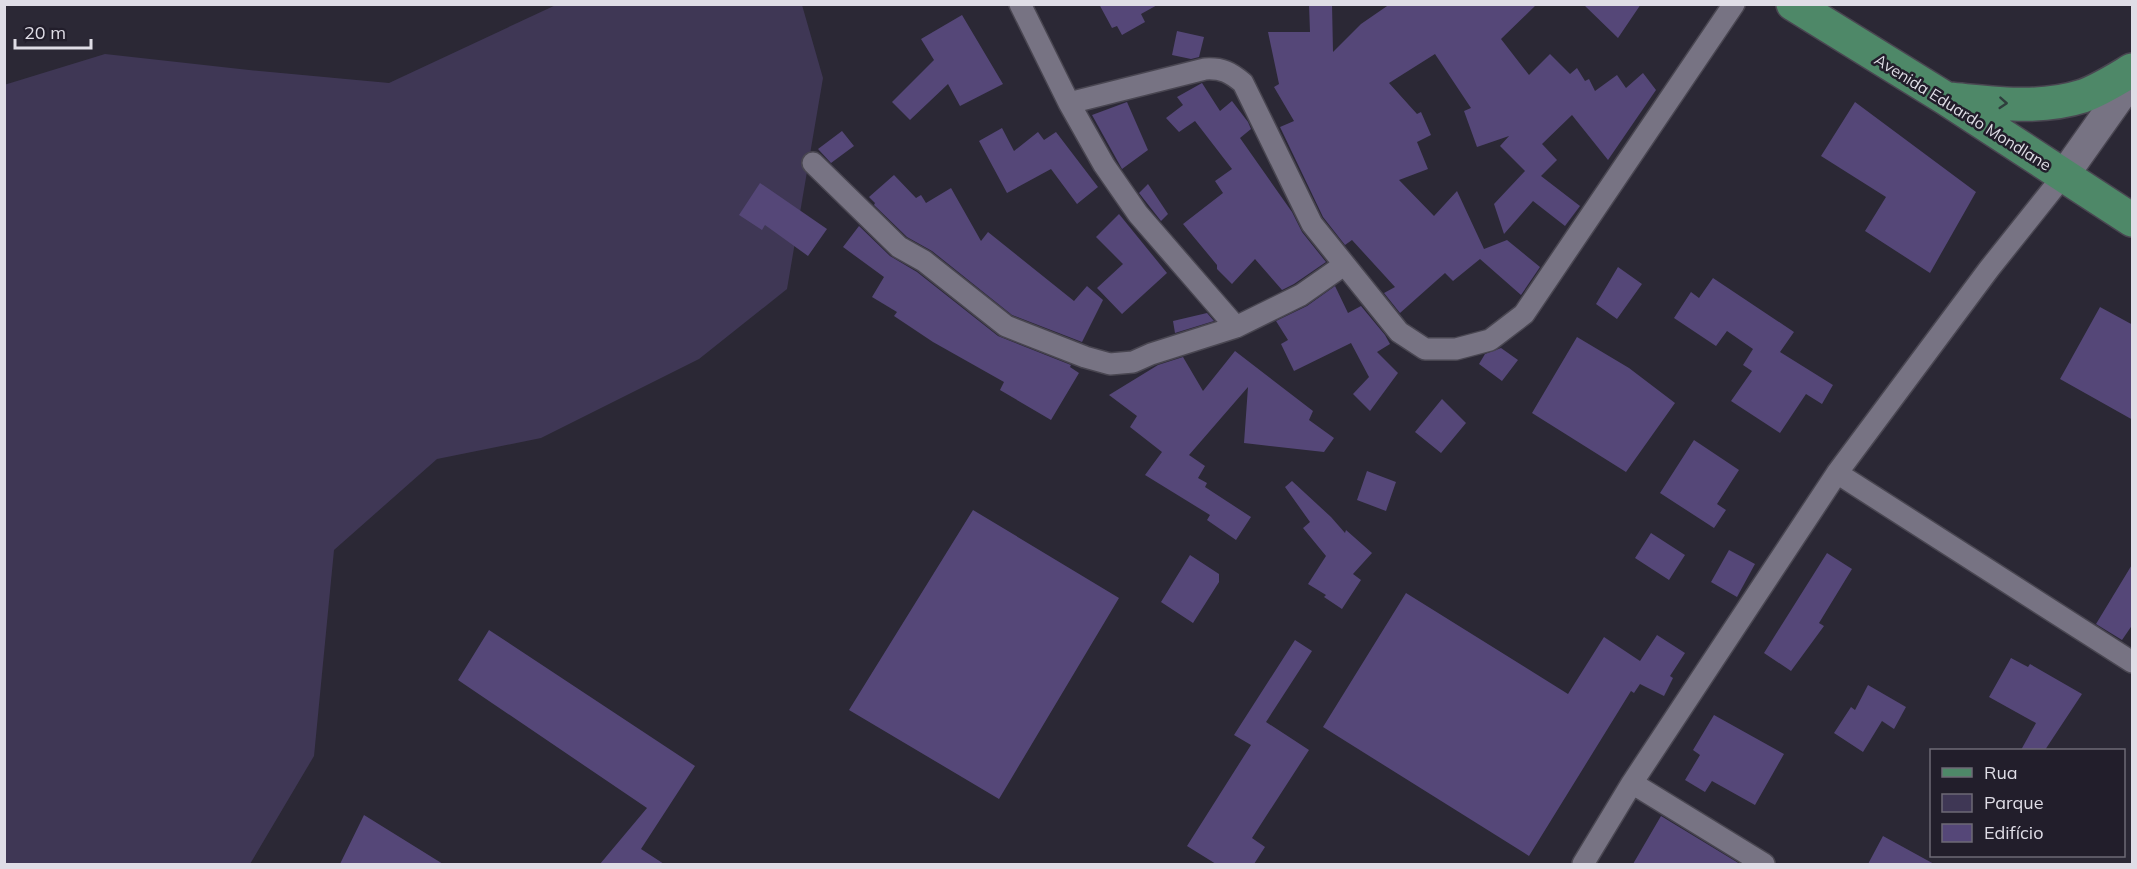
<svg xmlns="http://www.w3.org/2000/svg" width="2137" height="869" viewBox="0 0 2137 869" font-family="Mulish,sans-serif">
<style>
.green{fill:#3f3755}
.building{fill:#554778}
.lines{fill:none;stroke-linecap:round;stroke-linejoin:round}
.street-casing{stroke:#494651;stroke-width:24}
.secondary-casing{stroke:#494651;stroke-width:33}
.primary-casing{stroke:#494651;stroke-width:36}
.street{stroke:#777383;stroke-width:21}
.secondary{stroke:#777383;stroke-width:30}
.primary{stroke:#4e8868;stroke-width:33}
.oneway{stroke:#2f3e3d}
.labels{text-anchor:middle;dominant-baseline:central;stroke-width:5;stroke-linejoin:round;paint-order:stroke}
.street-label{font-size:16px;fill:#dfdde6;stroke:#221e2b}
</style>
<rect width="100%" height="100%" fill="#2b2835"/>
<path class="green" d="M 558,4 L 802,5 L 823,78 L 787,289 L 699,359 L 541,438 L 437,459 L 334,550 L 314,756 L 250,864 L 5,864 L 4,85 L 105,54 L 249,70 L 389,83 Z"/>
<path class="building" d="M 1099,4 L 1159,4 L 1141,14 L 1145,22 L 1122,35 L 1117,26 L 1112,28 Z
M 1309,4 L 1332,4 L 1333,52 L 1361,24 L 1390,4 L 1537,4 L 1501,39 L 1529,75 L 1550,54 L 1570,74 L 1577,68 L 1585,81 L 1589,79 L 1595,91 L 1617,75 L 1626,88 L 1643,73 L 1656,90 L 1608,160 L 1572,115 L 1542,144 L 1557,160 L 1541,176 L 1580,206 L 1565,226 L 1533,201 L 1504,234 L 1494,204 L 1525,171 L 1500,146 L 1509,136 L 1477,147 L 1464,111 L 1471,108 L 1435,54 L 1389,83 L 1417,114 L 1421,112 L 1431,135 L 1417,142 L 1428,169 L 1399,180 L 1434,216 L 1457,191 L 1484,249 L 1507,240 L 1540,267 L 1521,295 L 1480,259 L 1453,281 L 1445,273 L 1400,313 L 1384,293 L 1395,287 L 1352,240 L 1345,245 L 1323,217 L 1280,127 L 1294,121 L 1274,87 L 1279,84 L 1268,32 L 1310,32 Z
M 1583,4 L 1641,4 L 1618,38 Z
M 962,15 L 1003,84 L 960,106 L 948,84 L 910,120 L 892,102 L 934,60 L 921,39 Z
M 1177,31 L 1204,37 L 1199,57 L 1191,59 L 1172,55 Z
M 1202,83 L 1220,111 L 1232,101 L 1248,122 L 1251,129 L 1240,138 L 1292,212 L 1302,232 L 1326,262 L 1294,284 L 1282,290 L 1255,259 L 1232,284 L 1217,269 L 1217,265 L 1183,224 L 1223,193 L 1215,181 L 1232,169 L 1195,121 L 1179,132 L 1166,118 L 1183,105 L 1177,97 Z
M 1127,102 L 1148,150 L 1122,169 L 1092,115 Z
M 1855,102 L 1976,192 L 1930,273 L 1865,231 L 1886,197 L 1821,156 Z
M 1002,128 L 1014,151 L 1038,132 L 1044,140 L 1056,132 L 1098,187 L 1077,204 L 1051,169 L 1007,193 L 979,141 Z
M 842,131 L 854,146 L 831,163 L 818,149 Z
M 894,175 L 916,198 L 921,195 L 926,203 L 951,188 L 981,241 L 988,232 L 1074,301 L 1087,286 L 1103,300 L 1082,342 L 1012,315 L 932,251 L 907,237 L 874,205 L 875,203 L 869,197 Z
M 760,183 L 827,229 L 808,256 L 765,225 L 762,230 L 739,215 Z
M 1148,184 L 1168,214 L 1161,221 L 1139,193 Z
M 1119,214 L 1167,273 L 1122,314 L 1097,288 L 1123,264 L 1096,237 Z
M 859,226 L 890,256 L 917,272 L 998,336 L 1071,365 L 1070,367 L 1079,373 L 1051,420 L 1000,390 L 1004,382 L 933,342 L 894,316 L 897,312 L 872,297 L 884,277 L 843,247 Z
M 1618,267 L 1642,284 L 1617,319 L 1596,304 Z
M 1713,278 L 1794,332 L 1780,352 L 1833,385 L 1822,404 L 1806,394 L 1780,433 L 1731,401 L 1752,371 L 1743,365 L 1753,349 L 1727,331 L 1716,346 L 1674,318 L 1691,292 L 1699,298 Z
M 1335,286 L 1348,313 L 1361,306 L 1385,335 L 1390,344 L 1377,352 L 1398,373 L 1370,411 L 1353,394 L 1369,377 L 1351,343 L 1294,371 L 1281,344 L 1288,340 L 1276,321 L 1307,306 Z
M 2100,307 L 2133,325 L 2133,420 L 2060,379 Z
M 1207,313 L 1214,321 L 1175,333 L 1173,321 Z
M 1577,337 L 1629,368 L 1675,403 L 1626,472 L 1532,413 Z
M 1501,348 L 1518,360 L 1502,381 L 1479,364 L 1485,354 Z
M 1235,351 L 1313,411 L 1309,420 L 1334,438 L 1324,452 L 1244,443 L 1248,387 L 1189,455 L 1205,466 L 1198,478 L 1207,483 L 1205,487 L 1251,517 L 1236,540 L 1207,520 L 1210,515 L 1145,475 L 1162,452 L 1130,427 L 1137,416 L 1109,395 L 1158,365 L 1183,357 L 1203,391 Z
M 1442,399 L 1466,423 L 1441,453 L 1415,432 Z
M 1694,440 L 1739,470 L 1717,504 L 1726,510 L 1714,528 L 1660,493 Z
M 1367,471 L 1396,482 L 1386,511 L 1357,500 Z
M 1292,481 L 1331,517 L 1345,533 L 1346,530 L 1372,553 L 1353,574 L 1361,580 L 1342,609 L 1324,597 L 1326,595 L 1308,584 L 1326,556 L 1303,528 L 1310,522 L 1285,487 Z
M 973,510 L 1119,598 L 999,799 L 849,710 Z
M 1651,533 L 1685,555 L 1669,580 L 1635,558 Z
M 1729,550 L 1755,564 L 1737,597 L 1711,582 Z
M 1827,553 L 1852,569 L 1819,623 L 1824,626 L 1791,671 L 1764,653 Z
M 1190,555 L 1219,574 L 1219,582 L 1193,623 L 1161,602 Z
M 2133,563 L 2133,624 L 2122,640 L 2096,624 Z
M 1406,593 L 1568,694 L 1604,637 L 1640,661 L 1657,635 L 1685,653 L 1670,676 L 1673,678 L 1664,696 L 1640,684 L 1634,693 L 1631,691 L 1529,856 L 1323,727 Z
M 489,630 L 695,766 L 641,849 L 664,864 L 600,864 L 647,808 L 458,680 Z
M 1295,640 L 1312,651 L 1266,722 L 1309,750 L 1252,838 L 1265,847 L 1254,864 L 1216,864 L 1187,846 L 1251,745 L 1234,735 Z
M 2011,658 L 2028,667 L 2030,664 L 2082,694 L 2045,750 L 2021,750 L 2036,723 L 1989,697 Z
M 1868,685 L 1906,707 L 1894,729 L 1882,721 L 1863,752 L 1834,733 L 1851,707 L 1855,710 Z
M 1714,715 L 1784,754 L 1755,805 L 1712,781 L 1705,792 L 1685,780 L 1700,755 L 1693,750 Z
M 364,815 L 443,864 L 340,864 Z
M 1661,816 L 1740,864 L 1633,864 Z
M 1883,836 L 1934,864 L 1868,864 Z"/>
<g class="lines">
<g class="street-casing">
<path id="street" d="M 1020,4 L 1069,103 L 1104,165 L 1138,214 L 1236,327
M 1069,103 L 1205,69 C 1222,68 1230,72 1243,83 L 1312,224 L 1399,332 L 1425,349 L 1456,349 L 1490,340 L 1524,314 L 1734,4
M 813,163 L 899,247 L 924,261 L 1006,326 L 1085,357 L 1110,364 L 1133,362 L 1151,354 L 1236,327 L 1301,295 L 1344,265
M 1837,473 L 2132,662
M 1632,783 L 1764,864
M 1583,864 L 1632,783 L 1837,473 L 1989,269 L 2064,175"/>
</g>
<g class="secondary-casing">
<path id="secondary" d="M 2064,175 L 2132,79"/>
</g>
<g class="primary-casing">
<path id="primary" d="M 1793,4 L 1945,98 L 2132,220
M 1949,99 C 1994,103 2039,110 2083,96 C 2100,90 2117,79 2132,70"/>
</g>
<use href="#street" class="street"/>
<use href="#secondary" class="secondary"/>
<use href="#primary" class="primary"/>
</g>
<defs><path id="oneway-chevron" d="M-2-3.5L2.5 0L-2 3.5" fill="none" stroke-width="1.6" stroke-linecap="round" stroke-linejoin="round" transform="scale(1.5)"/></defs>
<use class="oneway" href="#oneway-chevron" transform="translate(2003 103) rotate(4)"/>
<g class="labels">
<g class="street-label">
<text transform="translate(1963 112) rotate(32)">Avenida Eduardo Mondlane</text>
</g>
</g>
<rect width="2137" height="869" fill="none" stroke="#dfdde6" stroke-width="12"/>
<rect x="1930" y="749" width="195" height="108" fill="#221e2b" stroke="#6e6a76" stroke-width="1.5"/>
<rect x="1942" y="768" width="30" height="9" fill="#4e8868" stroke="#6e6a76" stroke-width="1.5"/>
<text x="1984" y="779" font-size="18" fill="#dfdde6">Rua</text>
<rect x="1942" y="794" width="30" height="18" fill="#3f3755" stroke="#6e6a76" stroke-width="1.5"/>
<text x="1984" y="809" font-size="18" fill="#dfdde6">Parque</text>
<rect x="1942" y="824" width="30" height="18" fill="#554778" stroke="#6e6a76" stroke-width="1.5"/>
<text x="1984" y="839" font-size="18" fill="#dfdde6">Edifício</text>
<path d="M15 39v9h76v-9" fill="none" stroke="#dfdde6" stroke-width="3"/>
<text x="24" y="39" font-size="18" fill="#dfdde6" stroke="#221e2b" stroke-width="4.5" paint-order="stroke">20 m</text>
</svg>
